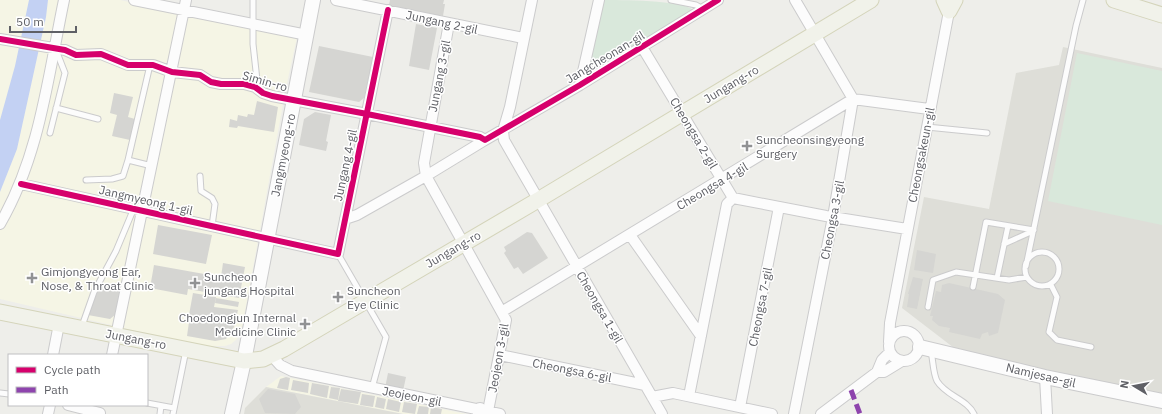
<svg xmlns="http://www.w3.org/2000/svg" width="1162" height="414" viewBox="0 0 1162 414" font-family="'IBM Plex Sans',sans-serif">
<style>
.commercial{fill:#f5f5e5}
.education{fill:#deded8}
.green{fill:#d9e8db}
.water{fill:#c3d1f3}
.building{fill:#d5d5d2}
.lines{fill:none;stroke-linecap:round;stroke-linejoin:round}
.lane-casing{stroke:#cbcbcc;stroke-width:7}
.street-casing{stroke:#cbcbcc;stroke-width:12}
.secondary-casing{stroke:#cbcbcc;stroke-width:16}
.primary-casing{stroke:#d4d4ba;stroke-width:17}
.lane{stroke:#fcfcfc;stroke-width:5}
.street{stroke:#fcfcfc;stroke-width:10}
.secondary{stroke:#fcfcfc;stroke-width:14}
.primary{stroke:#f1f2ea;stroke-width:15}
.quiet{stroke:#8e44ad;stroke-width:5;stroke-dasharray:10 5;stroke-linecap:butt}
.cycleway-casing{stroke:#fff;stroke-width:8}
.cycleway{stroke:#d6006c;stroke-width:6}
.poi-dot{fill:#919294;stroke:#fff;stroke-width:1.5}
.labels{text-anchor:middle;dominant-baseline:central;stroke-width:3;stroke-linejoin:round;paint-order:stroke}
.street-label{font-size:12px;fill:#5f6066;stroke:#fff}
.poi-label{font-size:12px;fill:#5f6066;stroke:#fff;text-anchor:start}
</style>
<rect width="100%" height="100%" fill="#eeeeea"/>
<path class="commercial" d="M 0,0 L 120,0 L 297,37 L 286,88 L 242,328 L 237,339 L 231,344 L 225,346 L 201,346 L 0,299 Z
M 281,376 L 466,414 L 403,414 L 266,387 Z"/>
<path class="education" d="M 1063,47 L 1162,68 L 1162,394 L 958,351 L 902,308 L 924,197 L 989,209 L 1016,73 L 1059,65 Z
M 266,387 L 403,414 L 244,414 L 245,408 Z"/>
<path class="green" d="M 602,0 C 619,0 683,0 693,10 L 604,67 L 589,65 Z
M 1077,53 L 1162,71 L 1162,225 L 1048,201 Z"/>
<path class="water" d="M 29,0 L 48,0 L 46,17 L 17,149 L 0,192 L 0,120 L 15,66 Z"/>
<path class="building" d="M 390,0 L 444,0 L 443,4 L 445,4 L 443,16 L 440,15 L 440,18 L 388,10 Z
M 416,24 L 437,28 L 429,70 L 409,66 Z
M 319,46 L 373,57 L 364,98 L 359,102 L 309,92 Z
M 114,93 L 133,97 L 128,117 L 135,119 L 130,140 L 112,136 L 117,115 L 110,113 Z
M 257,101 L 278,107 L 274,132 L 238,126 L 237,128 L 229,127 L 230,119 L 237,121 L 238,115 L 247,117 L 248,114 L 254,115 Z
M 315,112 L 331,115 L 326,141 L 328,142 L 326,151 L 299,145 L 304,119 Z
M 158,225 L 212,235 L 206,264 L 153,254 Z
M 527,232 L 532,233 L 548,258 L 523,274 L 518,267 L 514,269 L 504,253 L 506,251 L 504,247 Z
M 917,250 L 936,254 L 933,273 L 914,270 Z
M 223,263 L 245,267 L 239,298 L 188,289 L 187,295 L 150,288 L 154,265 L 221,277 Z
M 913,277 L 923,279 L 917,309 L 907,307 L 909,294 L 908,294 Z
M 949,283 L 998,294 L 1005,300 L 998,333 L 989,336 L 988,332 L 982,334 L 980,339 L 949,332 L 950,328 L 939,326 L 932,320 L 933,316 L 930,316 L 936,291 L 941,292 L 942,285 Z
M 101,285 L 120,289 L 116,314 L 110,319 L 88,315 L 89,309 Z
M 193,293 L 216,297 L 214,307 L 238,310 L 234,327 L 226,339 L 215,341 L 187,336 L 189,322 L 195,323 L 196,316 L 189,315 Z
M 216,298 L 239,302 L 238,307 L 215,303 Z
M 388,373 L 406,377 L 403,391 L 385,388 Z
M 286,377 L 290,378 L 288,390 L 277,388 L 280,379 Z
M 293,380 L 309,383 L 308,393 L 291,390 Z
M 312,383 L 329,386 L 327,398 L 310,394 Z
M 331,387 L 340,388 L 338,400 L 329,398 Z
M 268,389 L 295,394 L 301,407 L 295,414 L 265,413 L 259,399 Z
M 341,389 L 361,392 L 358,404 L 338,401 Z
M 362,394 L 375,396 L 373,407 L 360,405 Z
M 377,397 L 386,399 L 384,409 L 375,407 Z
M 388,399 L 401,402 L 399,412 L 386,409 Z
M 404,402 L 417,404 L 415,414 L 402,412 Z
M 419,406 L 429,407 L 428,414 L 417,414 Z
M 431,407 L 442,409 L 441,414 L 430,414 Z"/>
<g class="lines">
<g class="lane-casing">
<path id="lane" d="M 253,0 L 253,44 L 257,80 L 255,87
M 671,0 L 696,5 L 703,9
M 150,65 L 128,160 L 152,166
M 56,108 L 98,119
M 927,127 L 987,133
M 50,133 L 65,73 L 56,50
M 200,176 L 201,191 L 212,198 L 215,204 L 212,226
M 86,180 L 112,179 L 123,176 L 128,160
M 1004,244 L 1033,231
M1025 269a17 17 0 1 1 34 0a17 17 0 1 1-34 0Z
M 338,254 L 386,337 L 372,388
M 1026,266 L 1076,26 L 1083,0
M 997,278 L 1008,226
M 1051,285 L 1057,297 L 1049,332 L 1057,340 L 1091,347
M 973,287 L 986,222 L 1034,230
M 928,307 L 933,280 L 956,272 L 1009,280 L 1027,277
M 82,326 L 94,292 L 116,251 L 134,208
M 931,351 C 933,360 933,373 937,381 C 946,396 967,399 974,414
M 0,393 L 9,394
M 147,403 L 174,408
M 160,414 L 161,406
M 173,414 L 186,350"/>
</g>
<g class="street-casing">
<path id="street" d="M 134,0 L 307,35
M 336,0 L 523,38
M 532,0 L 510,107 L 503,131 L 504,140 L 662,414
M 449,23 L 424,163 L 426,176 L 506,320 L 488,411
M 0,39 L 65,50 L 76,55 L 101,54 L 128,65 L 153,65 L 172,72 L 200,75 L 211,82 L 221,84 L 244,84 L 255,87 L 263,93 L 272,96 L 367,114 L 480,137 L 485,140 L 580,85 L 718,0
M 642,47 L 733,198
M 580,85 L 599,0
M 21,184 L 338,254 L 388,10
M 733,198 L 826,216 L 907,229
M 345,219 L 357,215 L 426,176 L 485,140
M 0,224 C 40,155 48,76 64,0
M 630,235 L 701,336
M 503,311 L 853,99 L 929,109
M889 346a15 15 0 1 1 30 0a15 15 0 1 1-30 0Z
M 889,342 L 890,323 L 950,6
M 53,355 L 59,324
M 112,355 L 186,0
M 500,355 L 645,385
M 272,356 L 280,365 L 292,371 L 500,414
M 877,372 L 882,360 L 890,352
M 1045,377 L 1047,414
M 689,396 L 727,204 L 733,198
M 652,397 L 673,393 L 772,414
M 68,405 L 100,413
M 740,407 L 779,207
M 48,414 L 50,405
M 794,414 L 833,217 L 853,99 L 795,0
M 821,414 L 877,372 L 884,372 L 902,361"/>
</g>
<g class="secondary-casing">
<path id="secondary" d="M 920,347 L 1045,377 L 1162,401
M 232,414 L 244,361 L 313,0
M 480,414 L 480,410"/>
</g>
<g class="primary-casing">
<path id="primary" d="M 944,0 L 949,11 L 955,0
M 1114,0 L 1162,15
M 0,312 L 244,361 L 263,359 L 284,349 L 538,200 L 871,0"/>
</g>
<use href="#lane" class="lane"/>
<use href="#street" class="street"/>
<use href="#secondary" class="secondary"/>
<use href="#primary" class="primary"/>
<path class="quiet" d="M 851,390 L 860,414"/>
<g class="cycleway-casing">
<path id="cycleway" d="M 0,39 L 65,50 L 76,55 L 101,54 L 128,65 L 153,65 L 172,72 L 200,75 L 211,82 L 221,84 L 244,84 L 255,87 L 263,93 L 272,96 L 367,114 L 480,137 L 485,140 L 580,85 L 718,0
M 21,184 L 338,254 L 388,10"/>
</g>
<use href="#cycleway" class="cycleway"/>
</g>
<g class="poi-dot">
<path d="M745 140h4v4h4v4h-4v4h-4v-4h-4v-4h4z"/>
<path d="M30 272h4v4h4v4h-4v4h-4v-4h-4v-4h4z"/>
<path d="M193 277h4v4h4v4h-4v4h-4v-4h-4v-4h4z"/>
<path d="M336 291h4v4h4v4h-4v4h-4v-4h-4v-4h4z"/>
<path d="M303 318h4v4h4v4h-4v4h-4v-4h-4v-4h4z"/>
</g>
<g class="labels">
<g class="street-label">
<text transform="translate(442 22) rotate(12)">Jungang 2-gil</text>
<text transform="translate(605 57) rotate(-31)">Jangcheonan-gil</text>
<text transform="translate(439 76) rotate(-79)">Jungang 3-gil</text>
<text transform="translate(265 81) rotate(16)">Simin-ro</text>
<text transform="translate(731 84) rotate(-31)">Jungang-ro</text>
<text transform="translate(694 133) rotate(59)">Cheongsa 2-gil</text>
<text transform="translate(283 155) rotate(-79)">Jangmyeong-ro</text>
<text transform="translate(921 155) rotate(-79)">Cheongsakeun-gil</text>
<text transform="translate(345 165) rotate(-78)">Jungang 4-gil</text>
<text transform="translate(712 186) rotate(-31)">Cheongsa 4-gil</text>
<text transform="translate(146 200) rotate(13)">Jangmyeong 1-gil</text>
<text transform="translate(832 220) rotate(-79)">Cheongsa 3-gil</text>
<text transform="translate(453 249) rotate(-30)">Jungang-ro</text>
<text transform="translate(600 307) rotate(60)">Cheongsa 1-gil</text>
<text transform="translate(760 307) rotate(-79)">Cheongsa 7-gil</text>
<text transform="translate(136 339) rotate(11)">Jungang-ro</text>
<text transform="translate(498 358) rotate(-80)">Jeojeon 3-gil</text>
<text transform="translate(572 370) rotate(11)">Cheongsa 6-gil</text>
<text transform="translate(1041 375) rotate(13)">Namjesae-gil</text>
<text transform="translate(412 396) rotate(11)">Jeojeon-gil</text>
</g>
<g class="poi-label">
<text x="756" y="139">Suncheonsingyeong<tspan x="756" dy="14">Surgery</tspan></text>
<text x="41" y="271">Gimjongyeong Ear,<tspan x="41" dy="14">Nose, &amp; Throat Clinic</tspan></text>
<text x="204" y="276">Suncheon<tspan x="204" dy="14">jungang Hospital</tspan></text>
<text x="347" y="290">Suncheon<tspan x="347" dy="14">Eye Clinic</tspan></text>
<text x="296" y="317" text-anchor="end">Choedongjun Internal<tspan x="296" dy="14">Medicine Clinic</tspan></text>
</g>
</g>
<rect x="8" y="354" width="140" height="52" fill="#ffffff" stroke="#bfbfc2"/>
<rect x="16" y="367" width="20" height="6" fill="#d6006c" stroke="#bfbfc2"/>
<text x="44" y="374" font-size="12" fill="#5f6066">Cycle path</text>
<rect x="16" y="387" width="20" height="6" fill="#8e44ad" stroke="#bfbfc2"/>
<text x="44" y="394" font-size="12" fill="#5f6066">Path</text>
<g transform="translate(1134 386) rotate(280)" stroke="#ffffff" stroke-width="3" paint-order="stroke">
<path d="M0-3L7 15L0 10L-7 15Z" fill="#5f6066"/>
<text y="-6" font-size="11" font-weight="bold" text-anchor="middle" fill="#5f6066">N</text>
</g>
<path d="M10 26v6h66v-6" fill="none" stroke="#5f6066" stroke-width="2"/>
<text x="16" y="26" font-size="12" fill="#5f6066" stroke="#ffffff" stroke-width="3" paint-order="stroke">50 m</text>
</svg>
